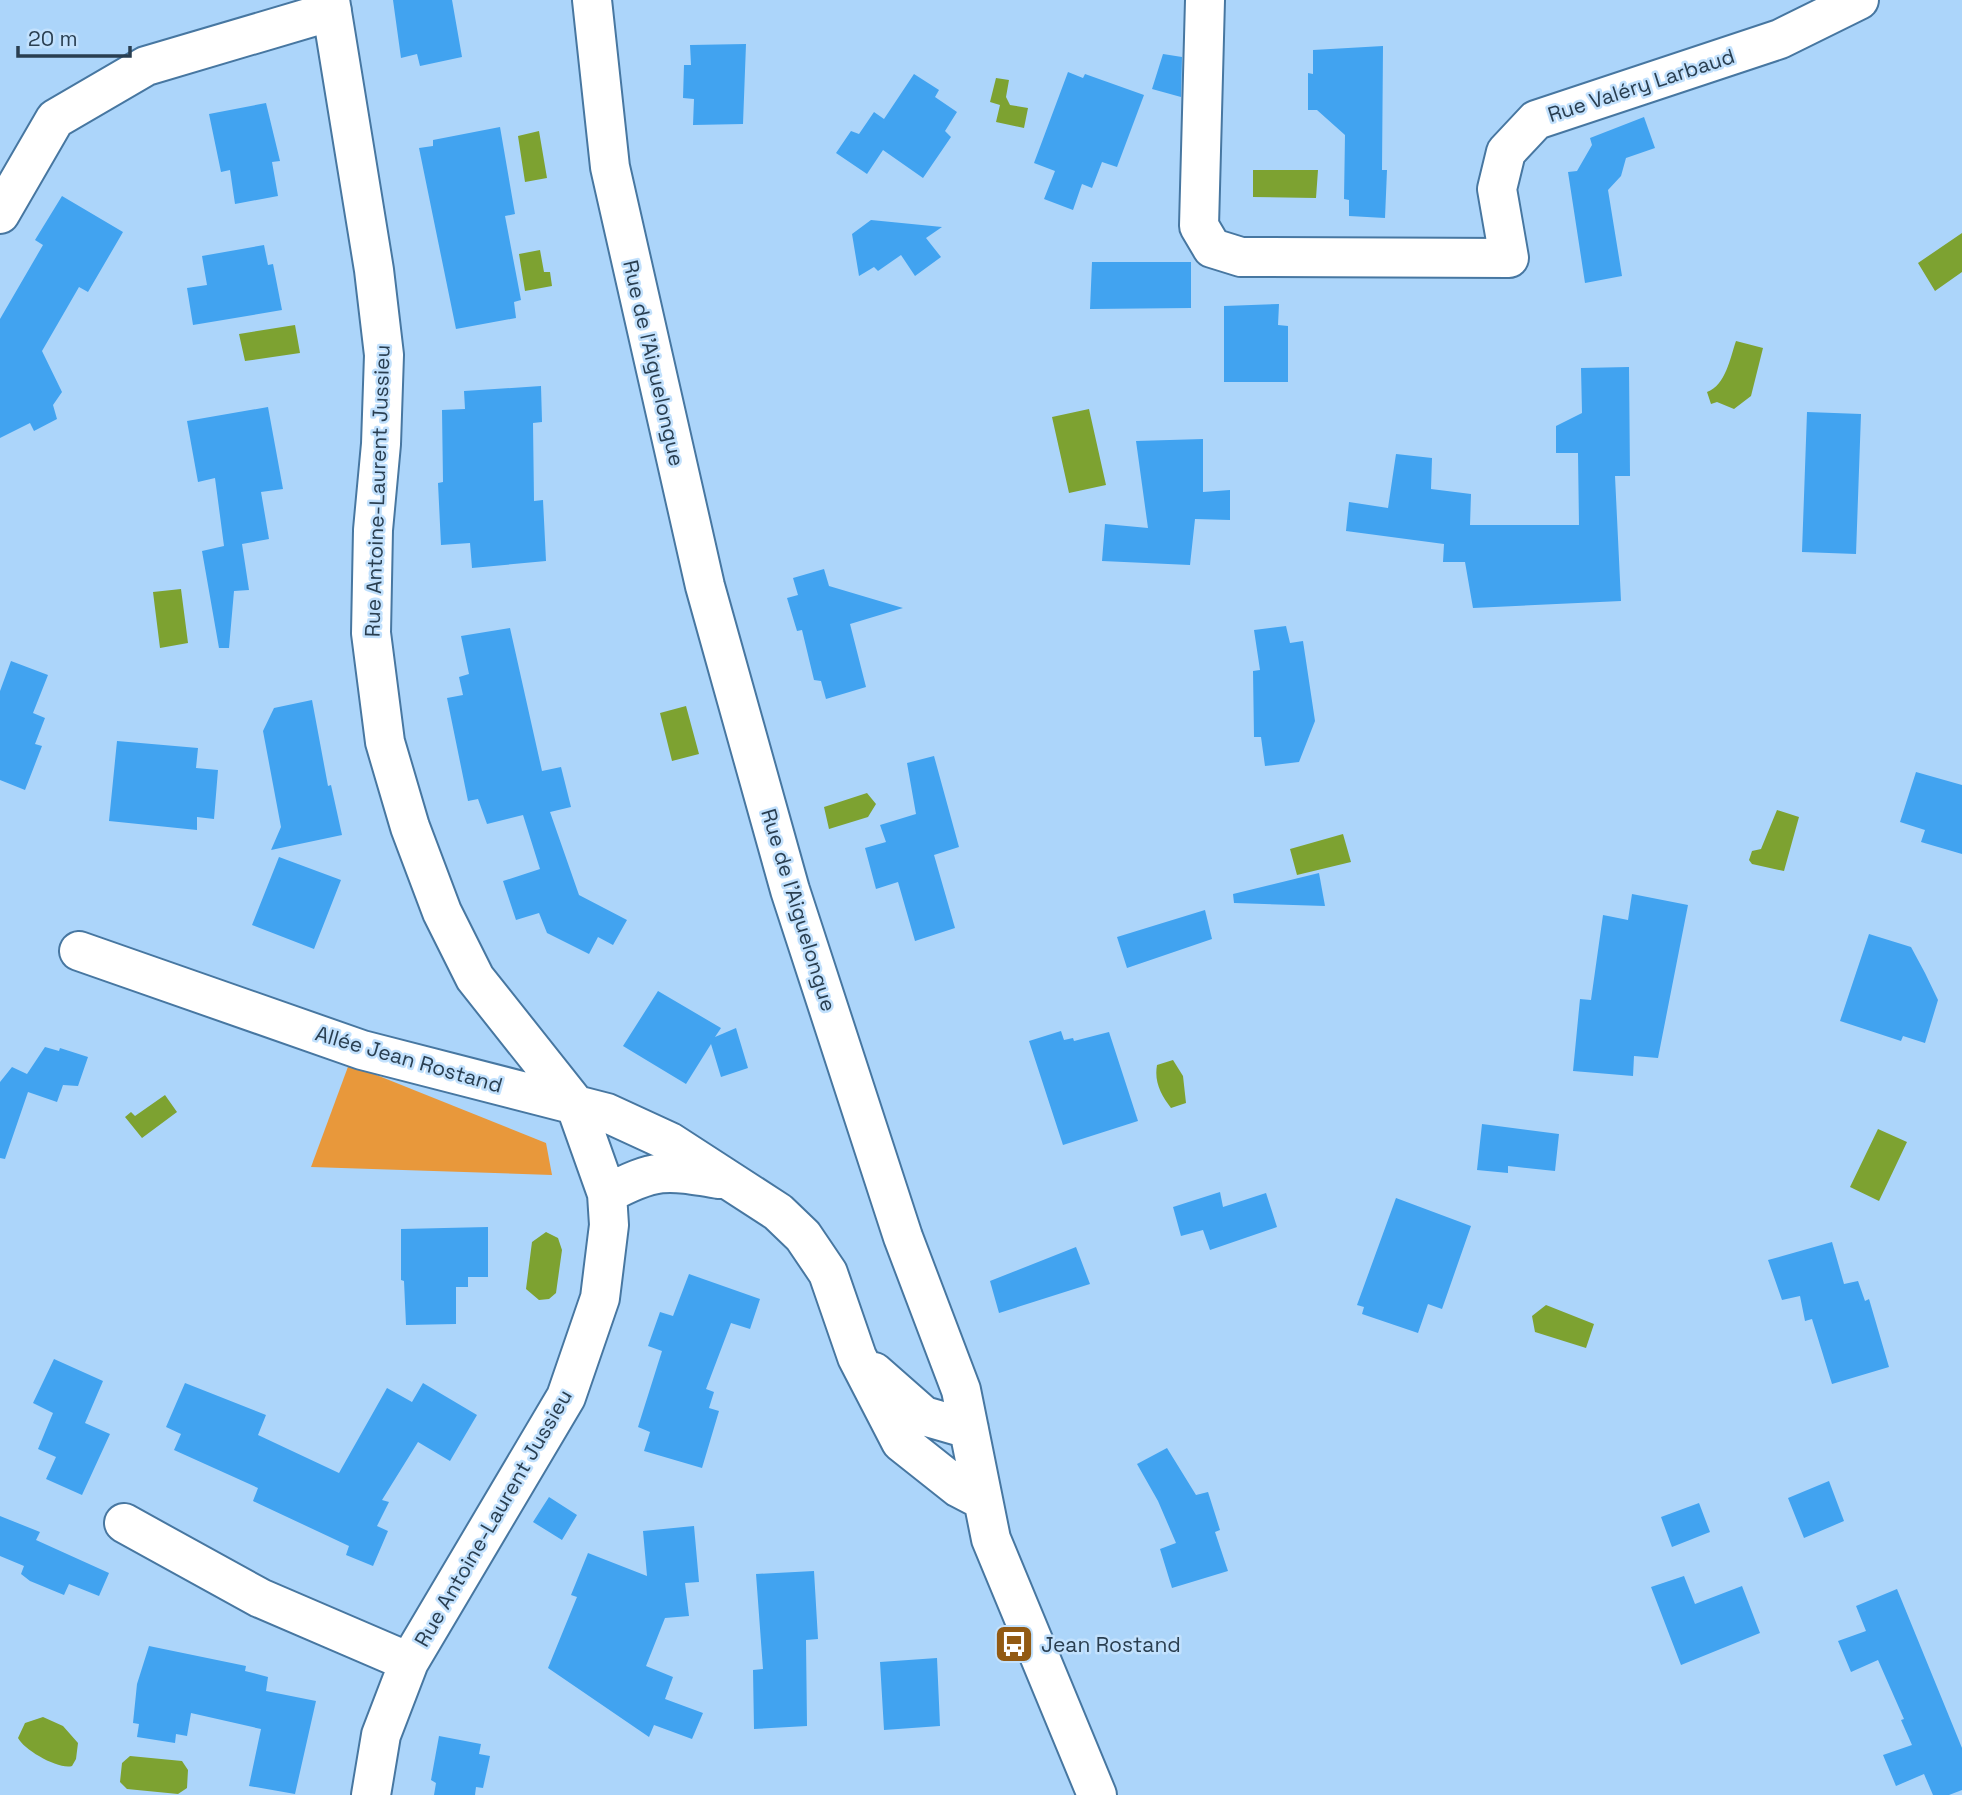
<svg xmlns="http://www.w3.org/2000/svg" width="1962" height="1795" viewBox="0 0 1962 1795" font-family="'Space Grotesk',sans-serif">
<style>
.green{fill:#e8983b}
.water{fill:#7da231}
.building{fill:#41a3f0}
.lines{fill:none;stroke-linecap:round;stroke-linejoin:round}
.minor-casing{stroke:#4777a1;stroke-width:42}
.minor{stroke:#fff;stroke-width:38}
.labels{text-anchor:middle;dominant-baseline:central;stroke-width:5;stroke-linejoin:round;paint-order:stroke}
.street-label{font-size:21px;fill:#293e50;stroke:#c2e1fd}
.poi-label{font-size:21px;fill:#293e50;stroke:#c2e1fd;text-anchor:start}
</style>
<rect width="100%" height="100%" fill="#acd5fa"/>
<path class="green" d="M 349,1064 L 546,1143 L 552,1175 L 311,1167 Z"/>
<path class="water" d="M 996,78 L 1009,80 L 1006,97 L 1010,105 L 1028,108 L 1024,128 L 996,122 L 1000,105 L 990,102 Z
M 539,131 L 547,178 L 525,182 L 518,136 Z
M 1253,170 L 1318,170 L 1316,198 L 1253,197 Z
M 1962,233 L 1962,272 L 1935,291 L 1918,263 Z
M 540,250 L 544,272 L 550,272 L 552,286 L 525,291 L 519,254 Z
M 295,325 L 300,353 L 245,361 L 239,334 Z
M 1736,341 L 1763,348 L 1751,396 L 1734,409 L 1717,402 L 1711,404 L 1707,392 C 1726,385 1730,358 1736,341 Z
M 1089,409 L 1106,485 L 1069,493 L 1052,417 Z
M 181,589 L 188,643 L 160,648 L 153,592 Z
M 686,706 L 699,754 L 672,761 L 660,713 Z
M 867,793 L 876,804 L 868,817 L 829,829 L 824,807 Z
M 1777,810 L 1799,817 L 1784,871 L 1752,864 L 1749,860 L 1752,851 L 1761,849 Z
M 1343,834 L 1351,862 L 1297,875 L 1290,849 Z
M 1173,1060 L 1183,1076 L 1186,1103 L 1171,1108 C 1161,1095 1154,1082 1157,1065 Z
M 165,1095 L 177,1112 L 142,1138 L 125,1117 L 131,1112 L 135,1116 Z
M 1878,1129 L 1907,1142 L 1879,1201 L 1850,1187 Z
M 546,1232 L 558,1238 L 562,1250 L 556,1293 L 549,1299 L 539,1300 L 526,1289 L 532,1242 Z
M 1546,1305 L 1594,1324 L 1586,1348 L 1535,1332 L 1532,1316 Z
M 43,1717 L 63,1726 L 78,1743 L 76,1759 L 72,1766 C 59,1770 24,1750 18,1738 L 25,1723 Z
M 130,1756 L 182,1761 L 188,1770 L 187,1788 L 178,1794 L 127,1789 L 120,1782 L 122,1763 Z"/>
<path class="building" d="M 393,0 L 452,0 L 462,57 L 420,66 L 417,54 L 401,58 Z
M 746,44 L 743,124 L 693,125 L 694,99 L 683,98 L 684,65 L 691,65 L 690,45 Z
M 1383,46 L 1382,170 L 1387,170 L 1385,218 L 1349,216 L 1349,200 L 1344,199 L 1345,135 L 1317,110 L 1308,110 L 1308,73 L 1313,74 L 1313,50 Z
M 1163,54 L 1182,57 L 1181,97 L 1152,89 Z
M 1068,72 L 1083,78 L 1085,74 L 1144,95 L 1117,167 L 1102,162 L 1092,188 L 1082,184 L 1073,210 L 1044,199 L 1055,171 L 1034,163 Z
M 914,74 L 939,90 L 935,97 L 957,112 L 945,131 L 951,137 L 923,178 L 883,150 L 867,174 L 836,153 L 851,131 L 859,134 L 874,112 L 884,119 Z
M 266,103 L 280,161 L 272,162 L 278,196 L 235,204 L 230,170 L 221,172 L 209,114 Z
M 1644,117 L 1655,148 L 1626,158 L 1621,176 L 1608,190 L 1622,276 L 1585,283 L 1568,172 L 1577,171 L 1592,145 L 1590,138 Z
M 500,127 L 515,214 L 505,216 L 521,300 L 514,302 L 516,318 L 456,329 L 419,148 L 433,146 L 433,140 Z
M 62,196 L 123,232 L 88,292 L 79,287 L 42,351 L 62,392 L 53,405 L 57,419 L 34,431 L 30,423 L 0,438 L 0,319 L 43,245 L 35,240 Z
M 871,220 L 942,227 L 926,238 L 941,257 L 915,276 L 901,255 L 878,271 L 874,267 L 859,276 L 852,234 Z
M 264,245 L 268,265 L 273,264 L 282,310 L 193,325 L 187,288 L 207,285 L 202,256 Z
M 1092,262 L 1191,262 L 1191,308 L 1090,309 Z
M 1279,304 L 1278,325 L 1288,326 L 1288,382 L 1224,382 L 1224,306 Z
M 1629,367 L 1630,476 L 1615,476 L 1621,601 L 1473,608 L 1465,562 L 1443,562 L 1444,544 L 1346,531 L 1349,502 L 1388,508 L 1396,454 L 1432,458 L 1431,489 L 1471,494 L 1470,525 L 1579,525 L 1578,453 L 1556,453 L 1556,426 L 1582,413 L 1581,368 Z
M 541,386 L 542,422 L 533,423 L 534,501 L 543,500 L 546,561 L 472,568 L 470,543 L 441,545 L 438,483 L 443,482 L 442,410 L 465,409 L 464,391 Z
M 268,407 L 283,489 L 261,492 L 269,539 L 242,544 L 249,590 L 234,591 L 229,648 L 219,648 L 202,551 L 224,546 L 215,478 L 198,482 L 187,421 Z
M 1807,412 L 1861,414 L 1856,554 L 1802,552 Z
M 1203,439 L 1203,492 L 1230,490 L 1230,520 L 1195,519 L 1190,565 L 1102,561 L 1105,524 L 1148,528 L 1136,441 Z
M 824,569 L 829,586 L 903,608 L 850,624 L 866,687 L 826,699 L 821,681 L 814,680 L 802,630 L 797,631 L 787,598 L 798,595 L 793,578 Z
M 1286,626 L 1290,643 L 1303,641 L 1315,721 L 1299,762 L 1265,766 L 1261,737 L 1254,737 L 1253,671 L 1260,670 L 1254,630 Z
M 510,628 L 542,771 L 561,767 L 571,807 L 550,812 L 579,895 L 627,920 L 613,945 L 598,937 L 589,954 L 547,933 L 539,913 L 516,920 L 503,881 L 540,869 L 523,815 L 487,824 L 478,799 L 468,801 L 447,698 L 463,695 L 459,677 L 469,674 L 461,636 Z
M 11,661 L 48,675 L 33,713 L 45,718 L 35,744 L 42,746 L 25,790 L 0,780 L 0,691 Z
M 312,700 L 328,786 L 331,785 L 342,835 L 271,850 L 281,827 L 263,731 L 274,708 Z
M 117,741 L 198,748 L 196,768 L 218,770 L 214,819 L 197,817 L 197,830 L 109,821 Z
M 934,756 L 959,847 L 934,855 L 955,928 L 915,941 L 898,882 L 876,889 L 865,848 L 886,842 L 880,825 L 916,814 L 907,763 Z
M 1916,772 L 1962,785 L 1962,854 L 1921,842 L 1925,830 L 1900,822 Z
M 279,857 L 341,880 L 314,949 L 252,925 Z
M 1319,873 L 1325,906 L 1234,903 L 1233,894 Z
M 1632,894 L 1688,905 L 1658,1058 L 1634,1056 L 1633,1076 L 1573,1071 L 1580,999 L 1591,1000 L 1603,915 L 1628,920 Z
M 1205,910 L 1212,939 L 1127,968 L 1117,937 Z
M 1869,934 L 1911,947 L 1925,973 L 1938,1000 L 1925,1043 L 1903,1036 L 1901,1041 L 1840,1021 Z
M 658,991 L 721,1028 L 715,1037 L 736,1028 L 748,1068 L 721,1077 L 711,1044 L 686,1084 L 623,1046 Z
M 1061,1031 L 1064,1040 L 1073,1038 L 1074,1041 L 1109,1032 L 1138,1121 L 1063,1145 L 1029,1041 Z
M 45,1047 L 59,1051 L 60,1048 L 88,1057 L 78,1086 L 63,1085 L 57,1102 L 28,1092 L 5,1159 L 0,1158 L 0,1082 L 12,1067 L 27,1074 Z
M 1482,1124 L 1559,1134 L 1555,1171 L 1508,1166 L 1508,1173 L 1477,1170 Z
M 1220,1192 L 1223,1207 L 1266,1193 L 1277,1227 L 1210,1250 L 1203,1230 L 1181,1236 L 1173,1207 Z
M 1396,1198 L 1471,1226 L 1442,1309 L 1428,1304 L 1418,1333 L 1362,1314 L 1364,1307 L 1357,1305 Z
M 488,1227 L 488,1277 L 468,1277 L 468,1287 L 456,1287 L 456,1324 L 406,1325 L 404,1281 L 401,1280 L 401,1229 Z
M 1832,1242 L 1844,1284 L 1858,1281 L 1865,1301 L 1869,1299 L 1889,1367 L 1832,1384 L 1812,1319 L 1805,1321 L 1800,1296 L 1782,1300 L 1768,1260 Z
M 1076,1247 L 1090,1284 L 999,1313 L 990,1281 Z
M 689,1274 L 760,1299 L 750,1329 L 731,1323 L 706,1389 L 714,1392 L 709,1408 L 719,1411 L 702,1468 L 644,1451 L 650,1432 L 638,1427 L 662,1351 L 648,1346 L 660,1312 L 673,1316 Z
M 54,1359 L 103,1381 L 85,1423 L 110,1434 L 82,1495 L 46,1479 L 56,1457 L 38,1449 L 53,1413 L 33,1403 Z
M 185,1383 L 266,1415 L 258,1435 L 339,1473 L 387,1388 L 412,1402 L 423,1383 L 477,1415 L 450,1461 L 418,1442 L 382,1500 L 389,1502 L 377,1526 L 388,1531 L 373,1566 L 346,1555 L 349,1546 L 253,1501 L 258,1488 L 174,1450 L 181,1434 L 166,1427 Z
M 1167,1448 L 1196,1495 L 1208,1492 L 1220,1530 L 1215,1532 L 1228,1571 L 1172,1588 L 1160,1549 L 1176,1543 L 1158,1501 L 1137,1464 Z
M 1829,1481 L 1844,1521 L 1804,1538 L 1788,1498 Z
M 549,1497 L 577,1515 L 562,1540 L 533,1522 Z
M 1699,1503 L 1710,1532 L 1672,1547 L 1661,1517 Z
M 0,1516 L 40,1532 L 36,1540 L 109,1573 L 99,1596 L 69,1584 L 64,1595 L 30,1581 L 21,1574 L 24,1566 L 0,1556 Z
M 694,1526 L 699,1582 L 685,1583 L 689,1616 L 665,1618 L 646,1666 L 673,1677 L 665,1699 L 703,1713 L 692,1739 L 654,1725 L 649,1737 L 548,1668 L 577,1597 L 571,1595 L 588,1553 L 647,1576 L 643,1531 Z
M 814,1571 L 818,1639 L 806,1640 L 807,1726 L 754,1729 L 753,1670 L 763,1669 L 756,1574 Z
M 1684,1576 L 1695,1604 L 1742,1586 L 1760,1633 L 1681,1665 L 1651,1587 Z
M 1897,1589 L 1962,1748 L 1962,1790 L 1949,1795 L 1933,1795 L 1924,1774 L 1896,1786 L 1883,1755 L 1912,1745 L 1901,1720 L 1904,1719 L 1878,1660 L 1851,1672 L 1838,1641 L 1866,1631 L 1856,1606 Z
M 149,1646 L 246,1666 L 245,1671 L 268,1677 L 266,1691 L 316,1701 L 295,1794 L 249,1786 L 261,1729 L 191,1713 L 187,1736 L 176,1734 L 175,1743 L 137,1737 L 139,1724 L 133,1723 L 137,1684 Z
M 937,1658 L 940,1726 L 884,1730 L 880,1662 Z
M 439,1736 L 481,1744 L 479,1754 L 490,1756 L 483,1788 L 476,1787 L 475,1795 L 434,1795 L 436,1783 L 431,1780 Z"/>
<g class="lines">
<g class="minor-casing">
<path id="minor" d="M 330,0 L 374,270 L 384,355 L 381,444 L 373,530 L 371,633 L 385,742 L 410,827 L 442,912 L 475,978 L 575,1104 L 607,1194 L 609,1225 L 600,1298 L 566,1397 L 409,1662 L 381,1735 L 371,1795
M 592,0 L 610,167 L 705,586 L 790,890 L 903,1237 L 961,1390 L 991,1539 L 1097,1795
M 1205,0 L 1199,226 L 1212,248 L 1241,257 L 1509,258 L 1497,189 L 1506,152 L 1536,120 L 1780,39 L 1859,0
M 0,214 L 55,119 L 146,66 L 332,11
M 79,951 L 362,1050 L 607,1113 L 670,1142 L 778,1212 L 803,1236 L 828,1273 L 857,1357 L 901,1442 L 959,1488 L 982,1500
M 607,1194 C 655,1168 666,1170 719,1179
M 874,1372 L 924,1416 L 969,1429
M 124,1523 L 260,1598 L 409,1662"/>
</g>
<use href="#minor" class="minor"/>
</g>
<defs>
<g id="bus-square" transform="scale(2.0125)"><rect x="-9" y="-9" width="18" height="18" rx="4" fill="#925a13" stroke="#c2e1fd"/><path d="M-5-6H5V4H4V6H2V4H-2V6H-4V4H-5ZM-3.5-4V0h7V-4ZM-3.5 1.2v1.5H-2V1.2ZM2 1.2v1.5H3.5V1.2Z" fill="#fff"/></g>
</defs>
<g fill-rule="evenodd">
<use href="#bus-square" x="1014" y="1644"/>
</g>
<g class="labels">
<g class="street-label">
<text transform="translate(1641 85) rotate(-18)">Rue Valéry Larbaud</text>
<text transform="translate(654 363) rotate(77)">Rue de l'Aiguelongue</text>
<text transform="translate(377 491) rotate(-88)">Rue Antoine-Laurent Jussieu</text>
<text transform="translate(799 910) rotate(73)">Rue de l'Aiguelongue</text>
<text transform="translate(409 1059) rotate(16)">Allée Jean Rostand</text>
<text transform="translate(493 1518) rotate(-60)">Rue Antoine-Laurent Jussieu</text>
</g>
<g class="poi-label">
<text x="1041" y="1644">Jean Rostand</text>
</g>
</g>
<path d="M18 46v10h112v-10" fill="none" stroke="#293e50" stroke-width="3.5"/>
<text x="28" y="46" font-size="21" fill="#293e50" stroke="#c2e1fd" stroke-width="5" paint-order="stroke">20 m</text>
</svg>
